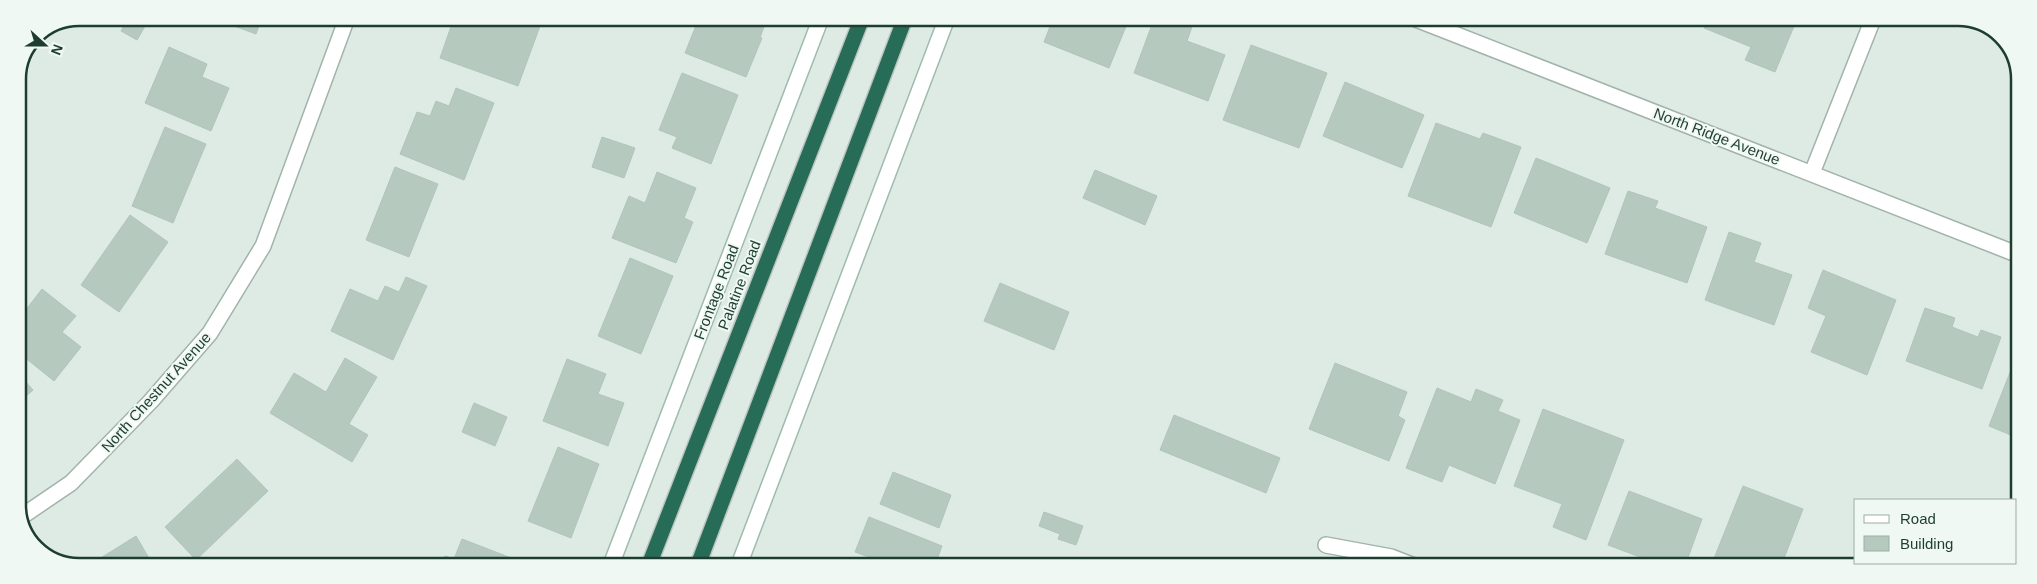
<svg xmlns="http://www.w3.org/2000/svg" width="2037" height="584" viewBox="0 0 2037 584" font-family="Helvetica,sans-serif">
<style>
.building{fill:#b6c9bf;stroke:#b0c5ba}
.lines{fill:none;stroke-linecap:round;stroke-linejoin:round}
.street-casing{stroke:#a1b3ab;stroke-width:18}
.secondary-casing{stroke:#9ebbae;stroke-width:18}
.highway-casing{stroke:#bcc5c1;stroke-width:18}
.street{stroke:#fff;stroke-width:15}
.secondary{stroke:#fff;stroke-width:15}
.highway{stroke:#276c56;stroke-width:15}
.labels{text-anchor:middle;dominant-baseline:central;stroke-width:4;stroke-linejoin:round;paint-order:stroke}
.street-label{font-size:15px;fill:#1e3d31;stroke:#eff8f2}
.rim{fill:none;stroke:#1e3d31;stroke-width:2.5}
</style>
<rect width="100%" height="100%" fill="#deebe4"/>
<path class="building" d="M 128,18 L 142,18 L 148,21 L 137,40 L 121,31 Z
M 212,18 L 262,18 L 256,34 Z
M 454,18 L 520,18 L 540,26 L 518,86 L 440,58 Z
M 699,18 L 767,18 L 760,38 L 762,38 L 746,77 L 685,53 Z
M 1053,19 L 1129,19 L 1109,68 L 1044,42 Z
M 1154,19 L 1187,19 L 1194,21 L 1187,41 L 1225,55 L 1208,101 L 1134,73 Z
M 1707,19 L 1797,19 L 1775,72 L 1745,60 L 1751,47 L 1704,28 Z
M 1251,45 L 1327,73 L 1299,148 L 1223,120 Z
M 169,47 L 207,64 L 202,77 L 229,88 L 211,131 L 145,103 Z
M 682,73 L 738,95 L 711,164 L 672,148 L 677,137 L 659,130 Z
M 1345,82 L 1424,115 L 1402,168 L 1323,136 Z
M 456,88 L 494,103 L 464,180 L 400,154 L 417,112 L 430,116 L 436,101 L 449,106 Z
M 1436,123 L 1480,139 L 1483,133 L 1521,147 L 1491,227 L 1408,196 Z
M 165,127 L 206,144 L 173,223 L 132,206 Z
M 602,137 L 635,148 L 624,178 L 592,167 Z
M 1536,158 L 1610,188 L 1587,243 L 1514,213 Z
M 395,167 L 438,184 L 409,257 L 366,240 Z
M 1095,170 L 1157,196 L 1145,225 L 1083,198 Z
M 657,172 L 696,188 L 684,218 L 693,222 L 676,263 L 612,238 L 629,196 L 645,203 Z
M 1628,191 L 1658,201 L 1655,208 L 1707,227 L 1687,283 L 1605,254 Z
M 130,215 L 168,242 L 119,312 L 81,285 Z
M 1729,232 L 1761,243 L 1754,262 L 1792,275 L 1774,325 L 1705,300 Z
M 630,258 L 673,276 L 641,354 L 598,336 Z
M 1823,270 L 1896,300 L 1867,375 L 1811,352 L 1826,316 L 1808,308 Z
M 406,277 L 427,286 L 393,360 L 331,331 L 350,289 L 378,301 L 385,286 L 399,292 Z
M 1000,283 L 1069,312 L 1054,350 L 984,321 Z
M 42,289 L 76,316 L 62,332 L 81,347 L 54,381 L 18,352 L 18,320 Z
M 1925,308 L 1955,318 L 1952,327 L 1978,337 L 1981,330 L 2001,337 L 1982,389 L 1906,361 Z
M 2018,352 L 2018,438 L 1989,426 Z
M 345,358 L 377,377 L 349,424 L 368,435 L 352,462 L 270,413 L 294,373 L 326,392 Z
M 567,359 L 606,374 L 598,394 L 624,403 L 608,446 L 543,421 Z
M 1335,363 L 1407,392 L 1398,416 L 1405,420 L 1389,461 L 1309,429 Z
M 18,373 L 33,390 L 18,403 Z
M 1437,388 L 1471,402 L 1476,389 L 1503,400 L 1498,411 L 1520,420 L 1495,484 L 1449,465 L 1442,482 L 1406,468 Z
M 474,403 L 507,417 L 495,446 L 462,432 Z
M 1543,409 L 1624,440 L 1586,540 L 1553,527 L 1562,504 L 1514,486 Z
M 1174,415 L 1280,458 L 1266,493 L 1160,450 Z
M 558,447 L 599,464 L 571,538 L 528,521 Z
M 237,459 L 268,491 L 196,560 L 165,527 Z
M 893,472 L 951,495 L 939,528 L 880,504 Z
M 1743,486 L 1803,509 L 1781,566 L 1711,566 Z
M 1629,491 L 1702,519 L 1685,566 L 1664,566 L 1608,545 Z
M 1044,512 L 1083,526 L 1076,545 L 1058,539 L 1060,534 L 1039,526 Z
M 869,517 L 942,546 L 935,565 L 885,565 L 885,563 L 855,552 Z
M 136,536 L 153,565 L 91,564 Z
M 462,539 L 527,564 L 527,565 L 441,565 L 445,556 L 454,559 Z"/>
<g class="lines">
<g class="street-casing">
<path id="street" d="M 1416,19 L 2019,255
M 1812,173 L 1873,19
M 21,517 L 71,483 L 151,401 L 210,333 L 263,246 L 347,18
M 1326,545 L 1391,557 L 1414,566"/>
</g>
<g class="secondary-casing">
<path id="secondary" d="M 611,565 L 821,18
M 739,565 L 947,18"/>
</g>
<g class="highway-casing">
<path id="highway" d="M 649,565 L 862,18
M 698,565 L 905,18"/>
</g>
<use href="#street" class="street"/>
<use href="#secondary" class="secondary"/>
<use href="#highway" class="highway"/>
</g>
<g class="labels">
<g class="street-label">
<text transform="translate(1717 136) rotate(21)">North Ridge Avenue</text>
<text transform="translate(739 285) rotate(-69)">Palatine Road</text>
<text transform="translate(716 292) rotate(-69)">Frontage Road</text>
<text transform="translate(156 392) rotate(-48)">North Chestnut Avenue</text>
</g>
</g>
<path d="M0 0H2037V584H0ZM79 26H1958A53 53 0 0 1 2011 79V505A53 53 0 0 1 1958 558H79A53 53 0 0 1 26 505V79A53 53 0 0 1 79 26Z" fill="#eff8f2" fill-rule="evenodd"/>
<path class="rim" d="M79 26H1958A53 53 0 0 1 2011 79V505A53 53 0 0 1 1958 558H79A53 53 0 0 1 26 505V79A53 53 0 0 1 79 26Z"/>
<rect x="1854" y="499" width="162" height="65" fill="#eff8f2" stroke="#9bada5"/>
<rect x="1864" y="515" width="25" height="8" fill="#ffffff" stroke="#9bada5"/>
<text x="1900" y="524" font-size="15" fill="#1e3d31">Road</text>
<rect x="1864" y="536" width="25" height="15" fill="#b6c9bf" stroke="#9bada5"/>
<text x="1900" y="549" font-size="15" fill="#1e3d31">Building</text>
<g transform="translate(45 45) rotate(111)" stroke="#eff8f2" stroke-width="4" paint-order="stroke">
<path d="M0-4L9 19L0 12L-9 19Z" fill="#1e3d31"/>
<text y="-8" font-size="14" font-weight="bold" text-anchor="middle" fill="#1e3d31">N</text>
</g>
</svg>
